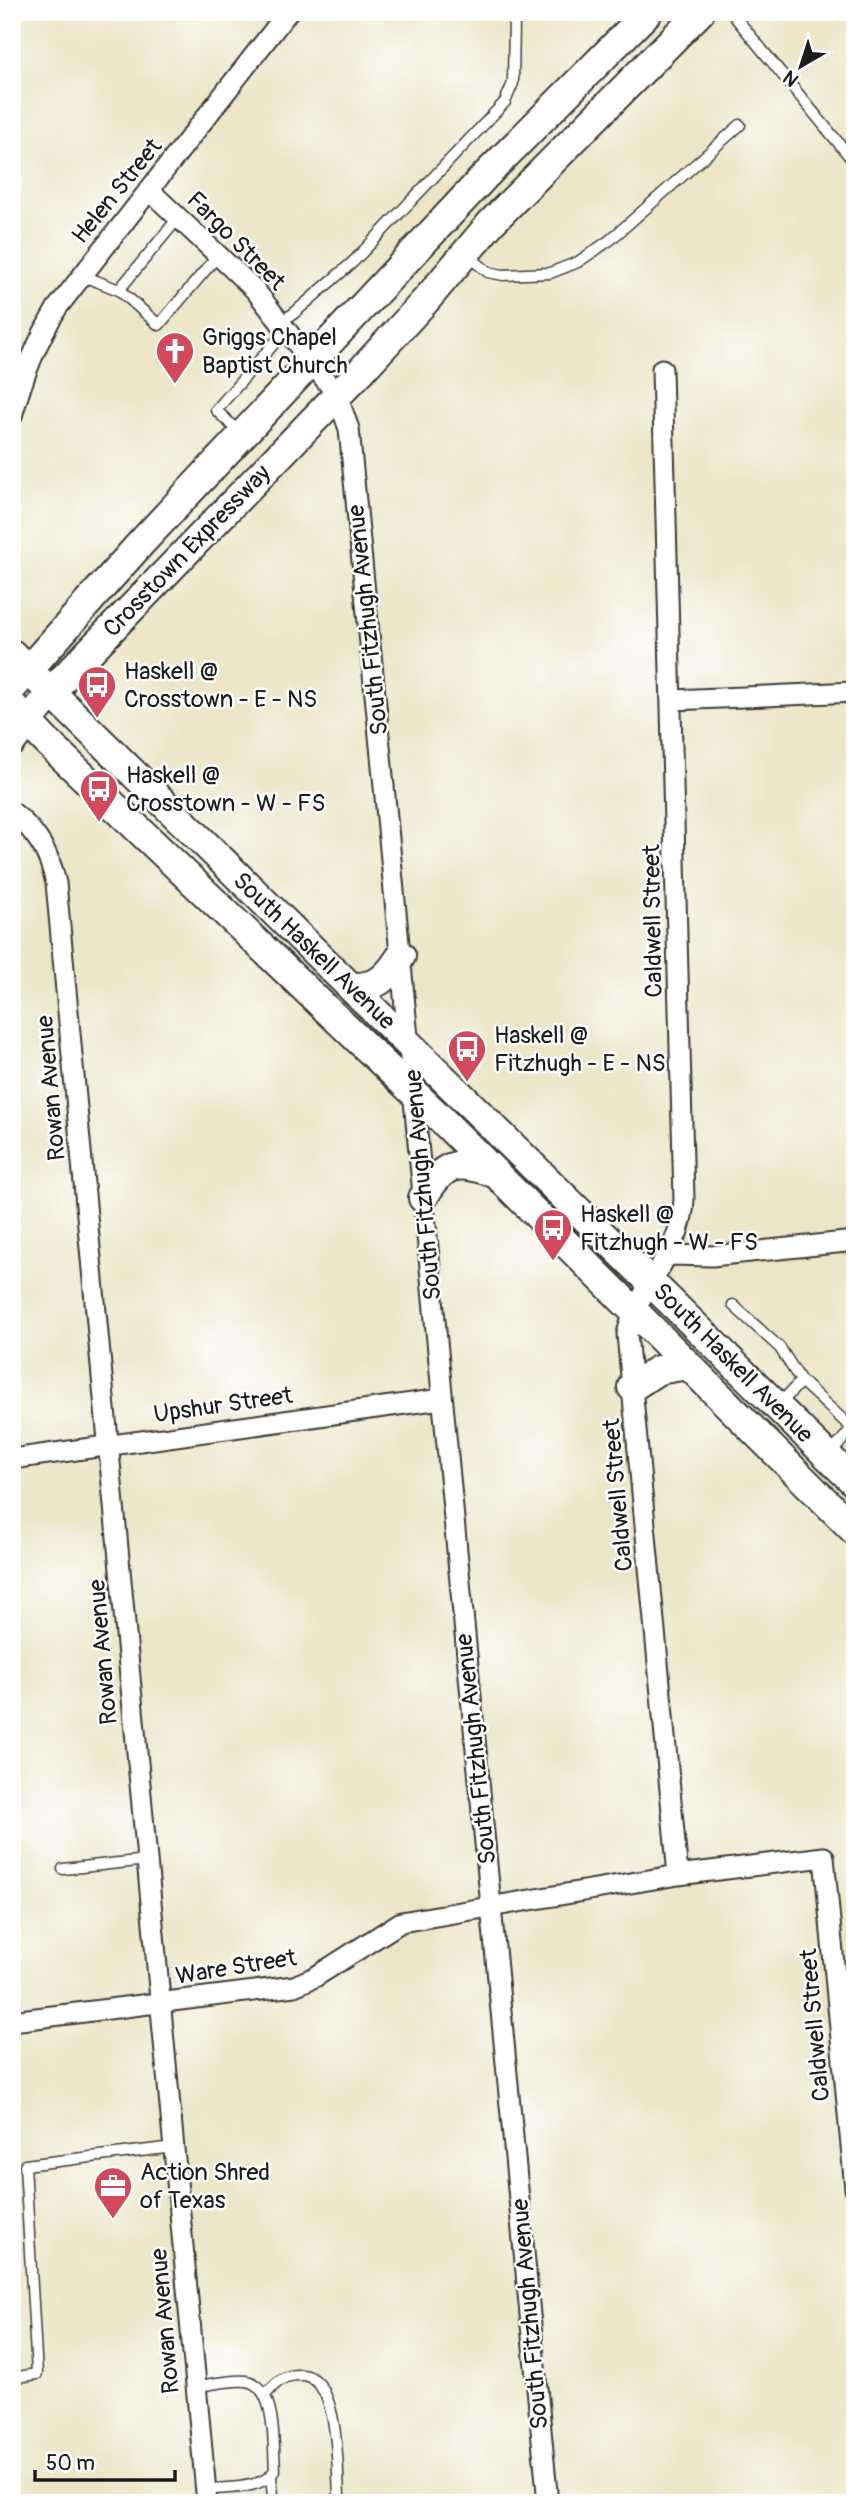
<svg xmlns="http://www.w3.org/2000/svg" width="867" height="2515" viewBox="0 0 867 2515" font-family="Pangolin,sans-serif">
<style>
.lines{fill:none;stroke-linecap:round;stroke-linejoin:round}
.service-casing{stroke:#3b3a36;stroke-width:13}
.minor-casing{stroke:#3b3a36;stroke-width:23}
.secondary-casing{stroke:#3b3a36;stroke-width:32}
.service{stroke:#fff;stroke-width:10}
.minor{stroke:#fff;stroke-width:19}
.secondary{stroke:#fff;stroke-width:28}
.labels{text-anchor:middle;dominant-baseline:central;stroke-width:5;stroke-linejoin:round;paint-order:stroke}
.street-label{font-size:24px;fill:#1c1c1c;stroke:#fff}
.poi-label{font-size:24px;fill:#1c1c1c;stroke:#fff;text-anchor:start}
</style>
<rect width="100%" height="100%" fill="#fff"/>
<filter id="ink" filterUnits="userSpaceOnUse"><feTurbulence type="fractalNoise" baseFrequency=".0143" numOctaves="2"/><feDisplacementMap in="SourceGraphic" scale="14" xChannelSelector="R" yChannelSelector="G"/><feConvolveMatrix kernelMatrix="1 2 1 2 8 2 1 2 1" color-interpolation-filters="sRGB"/></filter>
<filter id="wash" filterUnits="userSpaceOnUse"><feTurbulence type="fractalNoise" baseFrequency=".00686" numOctaves="4" result="noise"/><feDisplacementMap in="SourceGraphic" scale="28" xChannelSelector="R" yChannelSelector="G"/><feGaussianBlur stdDeviation="1.57" result="paint"/><feColorMatrix in="noise" values="0 0 0 0 0 0 0 0 0 0 0 0 0 0 0 0 0 1.4 0 .05"/><feComposite in="paint" operator="in"/></filter>
<g filter="url(#wash)">
<rect width="100%" height="100%" fill="#ece5c7"/>
</g>
<g filter="url(#ink)">
<g class="lines">
<g class="service-casing">
<path id="service" d="M 731,12 L 855,163
M 179,217 L 119,290 L 159,325 L 219,254
M 467,255 L 488,272 L 503,275 L 550,273 L 578,262 L 610,240 L 740,125
M 81,275 L 119,290
M 279,322 L 293,314 L 353,262 L 505,102 L 513,83 L 514,18 L 511,12
M 241,434 L 216,410 L 285,331
M 733,1305 L 780,1348 L 801,1381
M 778,1406 L 801,1381 L 855,1431
M 830,1455 L 852,1428
M 63,1869 L 147,1860
M 12,2378 L 37,2374 L 25,2165 L 174,2147
M 196,2386 C 211,2385 231,2379 246,2381 C 277,2385 273,2446 275,2470 C 263,2490 227,2487 206,2490
M 266,2394 C 277,2381 285,2374 302,2375 C 340,2377 337,2468 339,2496 L 337,2503
M 271,2477 L 273,2496 L 280,2503"/>
</g>
<g class="minor-casing">
<path id="minor" d="M 149,190 L 255,290 L 337,395 L 349,429 C 417,1120 483,1811 548,2503
M 662,369 L 684,1199 C 682,1255 641,1280 627,1334 L 678,1875
M 12,416 C 23,376 36,343 57,308 L 288,12
M 673,700 L 855,692
M 12,812 C 37,832 49,852 56,883 L 207,2503
M 669,1255 L 712,1256 L 855,1241
M 12,1459 L 441,1399
M 12,2021 L 294,1986 L 315,1977 L 401,1922 L 678,1875 L 824,1857 L 855,2189"/>
</g>
<g class="secondary-casing">
<path id="secondary" d="M 12,654 L 855,1483
M 12,688 L 141,543 L 485,176 L 648,12
M 12,705 L 44,739 L 436,1114 L 855,1531
M 12,741 L 62,680 L 361,371 L 427,299 L 491,223 L 700,12
M 351,987 C 377,988 387,978 401,956
M 423,1198 C 443,1163 456,1159 494,1173
M 632,1387 L 658,1370 L 688,1365"/>
</g>
<use href="#service" class="service"/>
<use href="#minor" class="minor"/>
<use href="#secondary" class="secondary"/>
</g>
</g>
<defs>
<g id="church-pin" transform="scale(2.0125)"><path d="M0 17L-7.5 6A9.5 9.5 0 1 1 7.5 6Z" fill="#d1495b" stroke="#fff"/><path d="M-1.2-6h2.4v3.5h3.3v2.4h-3.3V6h-2.4V-.1h-3.3v-2.4h3.3Z" fill="#fff"/></g>
<g id="bus-pin" transform="scale(2.0125)"><path d="M0 17L-7.5 6A9.5 9.5 0 1 1 7.5 6Z" fill="#d1495b" stroke="#fff"/><path d="M-5-6H5V4H4V6H2V4H-2V6H-4V4H-5ZM-3.5-4V0h7V-4ZM-3.5 1.2v1.5H-2V1.2ZM2 1.2v1.5H3.5V1.2Z" fill="#fff"/></g>
<g id="office-pin" transform="scale(2.0125)"><path d="M0 17L-7.5 6A9.5 9.5 0 1 1 7.5 6Z" fill="#d1495b" stroke="#fff"/><path d="M-6-3h4V-5.5h4V-3h4V5H-6ZM-1-4.5V-3h2v-1.5ZM-6 0V1H6V0Z" fill="#fff"/></g>
</defs>
<g fill-rule="evenodd">
<use href="#church-pin" x="175" y="351"/>
<use href="#bus-pin" x="97" y="685"/>
<use href="#bus-pin" x="99" y="789"/>
<use href="#bus-pin" x="467" y="1049"/>
<use href="#bus-pin" x="553" y="1228"/>
<use href="#office-pin" x="113" y="2186"/>
</g>
<g class="labels">
<g class="street-label">
<text transform="translate(117 191) rotate(-51)">Helen Street</text>
<text transform="translate(236 241) rotate(45)">Fargo Street</text>
<text transform="translate(187 551) rotate(-46)">Crosstown Expressway</text>
<text transform="translate(368 620) rotate(-96)">South Fitzhugh Avenue</text>
<text transform="translate(653 921) rotate(-91)">Caldwell Street</text>
<text transform="translate(314 951) rotate(44)">South Haskell Avenue</text>
<text transform="translate(51 1088) rotate(-95)">Rowan Avenue</text>
<text transform="translate(423 1185) rotate(-95)">South Fitzhugh Avenue</text>
<text transform="translate(733 1363) rotate(45)">South Haskell Avenue</text>
<text transform="translate(223 1405) rotate(-8)">Upshur Street</text>
<text transform="translate(618 1495) rotate(-95)">Caldwell Street</text>
<text transform="translate(103 1652) rotate(-95)">Rowan Avenue</text>
<text transform="translate(476 1749) rotate(-96)">South Fitzhugh Avenue</text>
<text transform="translate(236 1967) rotate(-9)">Ware Street</text>
<text transform="translate(815 2025) rotate(-95)">Caldwell Street</text>
<text transform="translate(530 2314) rotate(-95)">South Fitzhugh Avenue</text>
<text transform="translate(165 2321) rotate(-95)">Rowan Avenue</text>
</g>
<g class="poi-label">
<text x="202" y="337">Griggs Chapel<tspan x="202" dy="28">Baptist Church</tspan></text>
<text x="124" y="671">Haskell @<tspan x="124" dy="28">Crosstown - E - NS</tspan></text>
<text x="126" y="775">Haskell @<tspan x="126" dy="28">Crosstown - W - FS</tspan></text>
<text x="494" y="1035">Haskell @<tspan x="494" dy="28">Fitzhugh - E - NS</tspan></text>
<text x="580" y="1214">Haskell @<tspan x="580" dy="28">Fitzhugh - W - FS</tspan></text>
<text x="140" y="2172">Action Shred<tspan x="140" dy="28">of Texas</tspan></text>
</g>
</g>
<rect width="867" height="2515" fill="none" stroke="#fff" stroke-width="42"/>
<g transform="translate(801 66) rotate(219)" stroke="#ffffff" stroke-width="5" paint-order="stroke">
<path d="M0-5L12 26L0 18L-12 26Z" fill="#1c1c1c"/>
<text y="-10" font-size="19" font-weight="bold" text-anchor="middle" fill="#1c1c1c">N</text>
</g>
<path d="M35 2470v10h140v-10" fill="none" stroke="#1c1c1c" stroke-width="3.5"/>
<text x="46" y="2470" font-size="21" fill="#1c1c1c" stroke="#ffffff" stroke-width="5" paint-order="stroke">50 m</text>
</svg>
